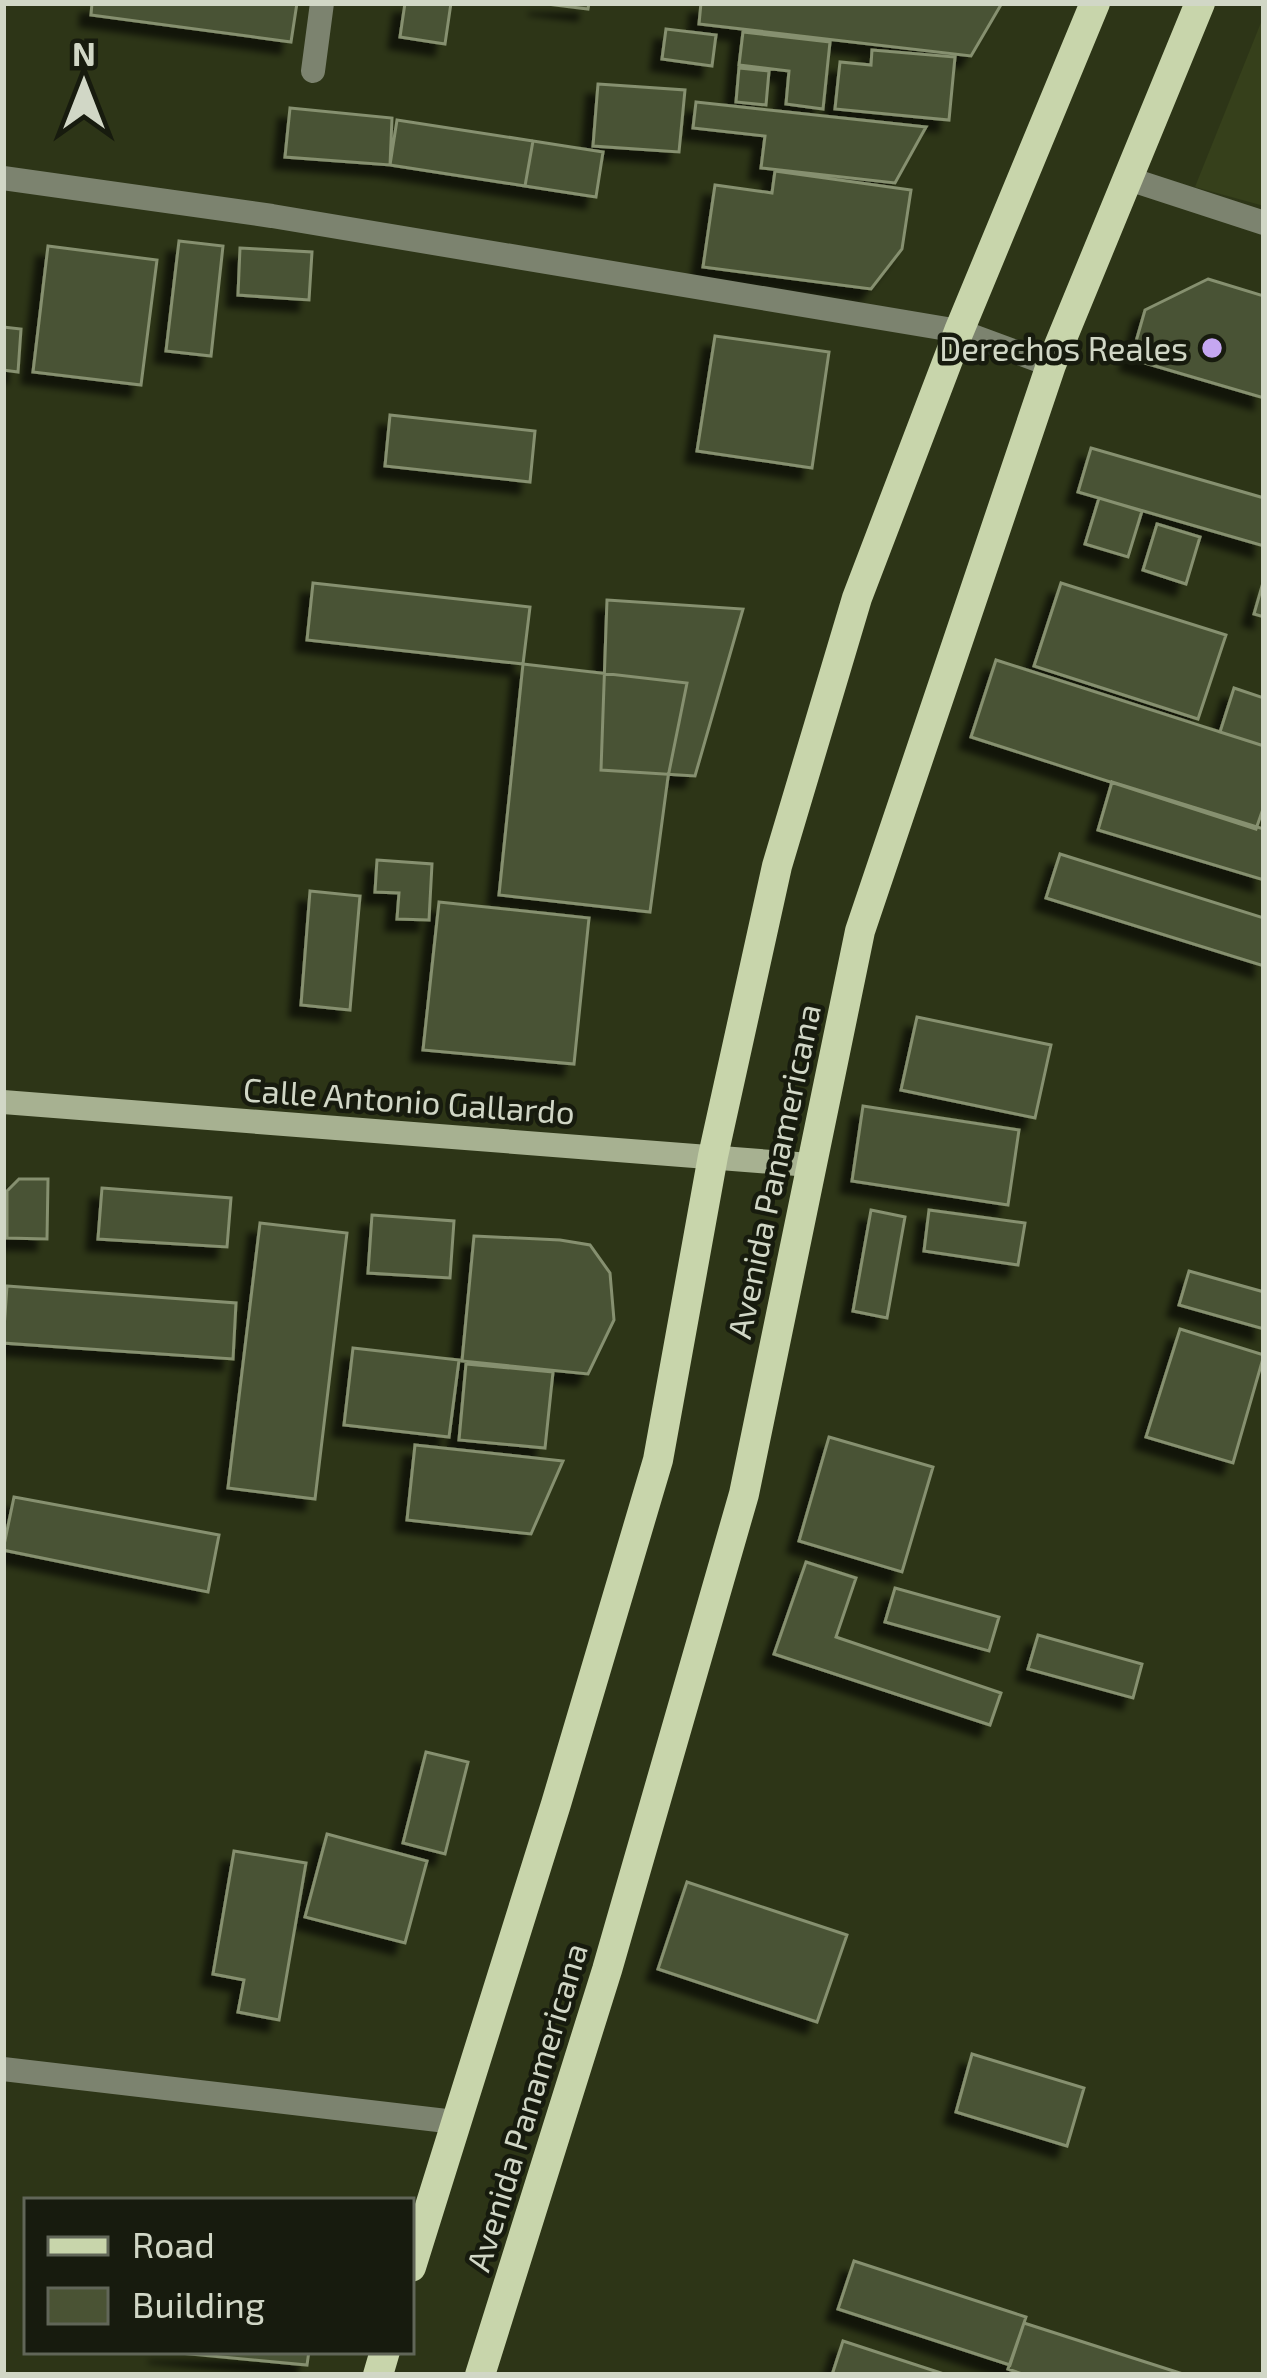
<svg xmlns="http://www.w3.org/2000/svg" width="1267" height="2378" viewBox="0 0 1267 2378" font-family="'Exo 2',sans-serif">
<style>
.built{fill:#36401b}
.building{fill:#4a5334;stroke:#86906f;stroke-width:3;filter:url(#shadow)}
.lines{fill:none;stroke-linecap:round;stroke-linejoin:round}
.minor{stroke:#7c836f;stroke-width:24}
.secondary{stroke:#a7b191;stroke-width:24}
.primary{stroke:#c8d5ab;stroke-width:30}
.poi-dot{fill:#c5a7f1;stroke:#171b0e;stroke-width:4.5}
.labels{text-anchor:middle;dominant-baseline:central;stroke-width:9;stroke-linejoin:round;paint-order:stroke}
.poi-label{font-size:33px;fill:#d1d7c6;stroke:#171b0e;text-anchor:end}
.street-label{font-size:33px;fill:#d1d7c6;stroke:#171b0e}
</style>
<defs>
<filter id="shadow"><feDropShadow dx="-11" dy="11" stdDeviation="3" flood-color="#0009"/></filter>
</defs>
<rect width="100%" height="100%" fill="#2d3517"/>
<path class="built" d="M 1264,15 L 1264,206 L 1195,187 Z"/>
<path class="building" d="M 92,3 L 297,3 L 291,42 L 91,15 Z
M 405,3 L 451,3 L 445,44 L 400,37 Z
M 539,3 L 589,3 L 588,9 Z
M 701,3 L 1002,3 L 971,56 L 699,24 Z
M 666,29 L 716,35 L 712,66 L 662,59 Z
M 743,32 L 830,42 L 823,109 L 786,104 L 789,71 L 739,65 Z
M 872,50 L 955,57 L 949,120 L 835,109 L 840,62 L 871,65 Z
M 739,68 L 769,71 L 766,105 L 736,102 Z
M 598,84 L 685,90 L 679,152 L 593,146 Z
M 696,102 L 926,127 L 895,183 L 761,168 L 765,136 L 693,128 Z
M 290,108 L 392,118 L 390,165 L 285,157 Z
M 397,120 L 533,141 L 525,186 L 390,165 Z
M 533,141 L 603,152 L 596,197 L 525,186 Z
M 775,171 L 911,190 L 902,249 L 871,289 L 703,267 L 715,185 L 772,193 Z
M 179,241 L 223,246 L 211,356 L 166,351 Z
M 48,246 L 157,260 L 141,385 L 33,372 Z
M 240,248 L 312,252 L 309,300 L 238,295 Z
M 1208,279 L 1264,296 L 1264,398 L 1131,359 L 1145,310 Z
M 3,327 L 21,329 L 18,372 L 3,370 Z
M 715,336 L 829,352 L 812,468 L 697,451 Z
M 390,415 L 535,431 L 530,482 L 385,466 Z
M 1091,448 L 1264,498 L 1264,546 L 1078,492 Z
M 1099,498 L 1142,511 L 1128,557 L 1085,544 Z
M 1157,524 L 1200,537 L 1186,584 L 1143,570 Z
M 1264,579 L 1264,617 L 1254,614 Z
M 313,583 L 530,607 L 523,664 L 307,640 Z
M 1061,583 L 1226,635 L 1198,719 L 1034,666 Z
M 607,600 L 743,609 L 695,776 L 601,770 Z
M 996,660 L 1264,746 L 1264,806 L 1256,829 L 971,737 Z
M 523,664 L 687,683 L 668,777 L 650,912 L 499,895 Z
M 1234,688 L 1264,698 L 1264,746 L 1220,732 Z
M 1112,782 L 1264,829 L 1264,880 L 1098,830 Z
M 1060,854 L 1264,918 L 1264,966 L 1046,898 Z
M 377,860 L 432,864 L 429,920 L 397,919 L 399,893 L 375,892 Z
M 310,891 L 360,896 L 350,1010 L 301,1005 Z
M 439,902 L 589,918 L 574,1064 L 423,1050 Z
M 917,1017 L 1051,1045 L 1035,1118 L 901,1090 Z
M 863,1106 L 1019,1130 L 1008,1205 L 852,1181 Z
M 19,1179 L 48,1179 L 47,1239 L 7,1238 L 7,1191 Z
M 102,1188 L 231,1198 L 227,1247 L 98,1239 Z
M 871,1210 L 905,1217 L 887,1318 L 853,1311 Z
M 929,1210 L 1025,1223 L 1018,1265 L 924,1251 Z
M 372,1215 L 454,1221 L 450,1278 L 368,1273 Z
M 260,1223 L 347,1233 L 315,1499 L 228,1488 Z
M 474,1236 L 560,1240 L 590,1245 L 610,1273 L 614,1320 L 588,1374 L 462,1361 Z
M 1189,1271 L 1264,1292 L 1264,1329 L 1179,1305 Z
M 7,1286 L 236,1303 L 233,1359 L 3,1343 Z
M 1180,1329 L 1264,1355 L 1233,1463 L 1146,1437 Z
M 353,1348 L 459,1360 L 449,1437 L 344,1425 Z
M 466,1364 L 553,1372 L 545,1448 L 459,1440 Z
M 829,1437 L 933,1467 L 902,1572 L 799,1541 Z
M 415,1445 L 563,1461 L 531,1534 L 407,1520 Z
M 14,1497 L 219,1535 L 208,1592 L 3,1550 Z
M 806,1562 L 856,1578 L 836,1637 L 1001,1693 L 990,1725 L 774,1654 Z
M 895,1588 L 999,1617 L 989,1651 L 885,1622 Z
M 1038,1635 L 1142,1664 L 1133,1698 L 1028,1669 Z
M 426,1752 L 468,1762 L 445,1854 L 403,1843 Z
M 327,1834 L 427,1861 L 405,1943 L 305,1917 Z
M 234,1851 L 306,1863 L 279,2020 L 238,2012 L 244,1980 L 213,1974 Z
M 687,1882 L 847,1935 L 817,2022 L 658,1969 Z
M 972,2054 L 1084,2088 L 1067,2146 L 956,2112 Z
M 854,2261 L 1026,2317 L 1010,2365 L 838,2309 Z
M 1024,2323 L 1186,2375 L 1025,2375 L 1008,2369 Z
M 843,2341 L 947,2375 L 832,2375 Z
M 159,2351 L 309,2351 L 307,2365 Z"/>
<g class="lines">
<path class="minor" d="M 313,71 L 322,3
M 3,178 L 272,216 L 959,331 L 1051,365
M 1126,178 L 1264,223
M 3,2069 L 455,2122"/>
<path class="secondary" d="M 3,1102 L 810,1165"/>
<path class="primary" d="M 411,2267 L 556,1804 L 658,1460 L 713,1156 L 777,866 L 857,598 L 959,331 L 1095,3
M 378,2375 L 385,2351
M 480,2375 L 607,1970 L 744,1494 L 860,931 L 1051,365 L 1200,3"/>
</g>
<circle class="poi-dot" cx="1212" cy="348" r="12"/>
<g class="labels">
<g class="poi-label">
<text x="1188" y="348">Derechos Reales</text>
</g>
<g class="street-label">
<text transform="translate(409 1100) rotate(4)">Calle Antonio Gallardo</text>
<text transform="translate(773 1171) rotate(-78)">Avenida Panamericana</text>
<text transform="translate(526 2107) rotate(-73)">Avenida Panamericana</text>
</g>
</g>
<rect width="1267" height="2378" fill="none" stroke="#d1d7c6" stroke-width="12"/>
<rect x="24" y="2198" width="390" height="156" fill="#171b0e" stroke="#616658" stroke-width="3"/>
<rect x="48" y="2237" width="60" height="18" fill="#c8d5ab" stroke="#616658" stroke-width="3"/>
<text x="132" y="2258" font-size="36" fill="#d1d7c6">Road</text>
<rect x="48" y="2288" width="60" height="36" fill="#4a5334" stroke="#616658" stroke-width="3"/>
<text x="132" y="2318" font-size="36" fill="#d1d7c6">Building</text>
<g transform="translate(84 84)" stroke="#171b0e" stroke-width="9" paint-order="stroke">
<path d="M0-9L21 45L0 30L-21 45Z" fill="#d1d7c6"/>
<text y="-18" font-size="33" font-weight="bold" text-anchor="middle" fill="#d1d7c6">N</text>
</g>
</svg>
